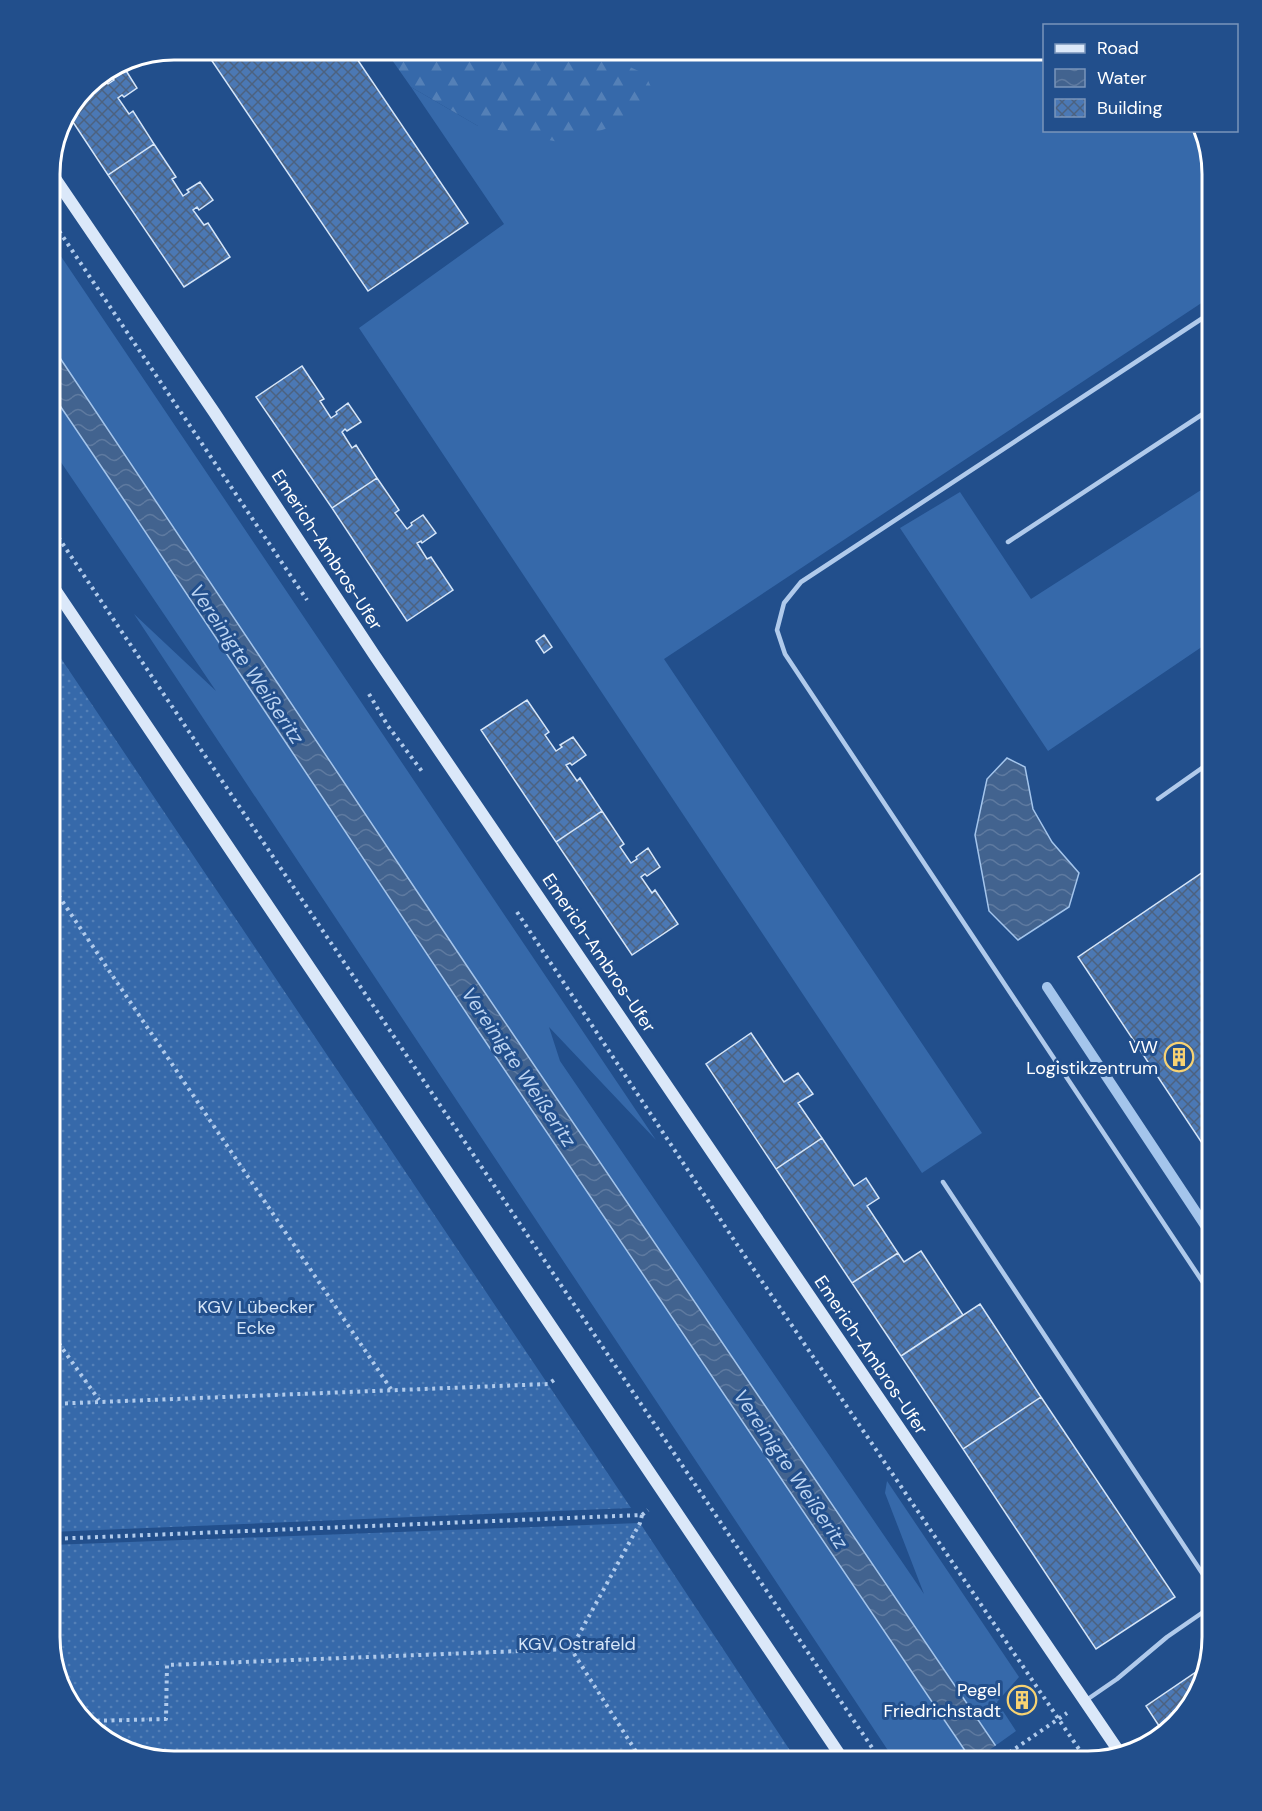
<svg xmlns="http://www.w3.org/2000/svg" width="1262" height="1811" viewBox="0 0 1262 1811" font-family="'DM Sans',sans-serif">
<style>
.grass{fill:#3669aa}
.forest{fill:url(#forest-firs)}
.garden{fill:url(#garden-dots)}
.water{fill:url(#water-waves);stroke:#a4c5ec;stroke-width:1.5}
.pier{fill:#224f8c}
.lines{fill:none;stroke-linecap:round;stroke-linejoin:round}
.stream{stroke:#a4c5ec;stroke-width:10}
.building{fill:url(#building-cross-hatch);stroke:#d5e5f8;stroke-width:1.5}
.path{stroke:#b0caeb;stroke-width:4;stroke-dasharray:3 4.5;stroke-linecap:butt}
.lane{stroke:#b0caeb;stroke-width:4.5}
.secondary{stroke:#dbe8f9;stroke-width:12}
.labels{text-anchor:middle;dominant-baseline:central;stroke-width:6;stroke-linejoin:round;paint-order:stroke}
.street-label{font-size:18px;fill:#fff;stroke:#224f8c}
.poi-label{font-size:18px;fill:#fff;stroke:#224f8c;text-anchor:end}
.park-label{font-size:18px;fill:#d5e5f8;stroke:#224f8c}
.water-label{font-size:20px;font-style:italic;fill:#bcd4f2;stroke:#224f8c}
.rim{fill:none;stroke:#fff;stroke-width:3}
</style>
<defs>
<pattern id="forest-firs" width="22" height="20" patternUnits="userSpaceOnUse" patternTransform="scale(1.5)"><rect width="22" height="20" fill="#3669aa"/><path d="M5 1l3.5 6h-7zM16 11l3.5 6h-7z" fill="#5480b7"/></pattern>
<pattern id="garden-dots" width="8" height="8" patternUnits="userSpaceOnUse" patternTransform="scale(1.5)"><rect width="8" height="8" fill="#3669aa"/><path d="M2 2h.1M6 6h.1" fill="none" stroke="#5480b7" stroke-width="1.8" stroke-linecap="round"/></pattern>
<pattern id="water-waves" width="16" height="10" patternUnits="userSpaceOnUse" patternTransform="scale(1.5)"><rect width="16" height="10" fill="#42638f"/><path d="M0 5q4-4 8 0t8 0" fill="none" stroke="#5e7aa0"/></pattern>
<pattern id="building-cross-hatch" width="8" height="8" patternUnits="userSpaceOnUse" patternTransform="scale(1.5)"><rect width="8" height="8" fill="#4b78b4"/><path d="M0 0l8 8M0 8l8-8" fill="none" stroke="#4c6280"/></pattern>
</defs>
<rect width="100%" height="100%" fill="#224f8c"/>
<path class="grass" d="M 598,50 L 1044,50 L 1044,130 L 1200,131 L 1201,164 L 1212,189 L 1212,296 L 664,659 L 982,1133 L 922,1173 L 359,328 L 504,224 L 411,87 L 478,126 L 600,52 Z
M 50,240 L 656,1140 L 549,1027 L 560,1061 L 924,1594 L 885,1493 L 887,1481 L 1019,1677 L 997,1702 L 1016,1731 L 995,1746 L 471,972 L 50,343 Z
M 50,391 L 128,506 L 477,1029 L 972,1761 L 895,1761 L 134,614 L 216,691 L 50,446 Z
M 1212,483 L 1212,640 L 1048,751 L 900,528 L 960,492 L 1031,599 Z"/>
<path class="forest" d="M 385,50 L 598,50 L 600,53 L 645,74 L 657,100 L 637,118 L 564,143 L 478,126 L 411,87 Z"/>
<path class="garden" d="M 50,642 L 631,1508 L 50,1532 Z
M 640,1523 L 797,1761 L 166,1761 L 112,1745 L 66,1699 L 50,1637 L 50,1545 Z"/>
<path class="water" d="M 50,343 L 471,972 L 1006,1761 L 972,1761 L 477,1029 L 128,506 L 50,391 Z
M 1007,758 L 1025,767 L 1033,809 L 1052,842 L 1079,873 L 1069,907 L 1018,940 L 989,911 L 975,835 L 987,779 Z"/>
<path class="pier" d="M 998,1744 L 1009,1761 L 973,1761 L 995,1746 Z"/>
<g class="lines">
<path class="stream" d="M 1047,987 L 1212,1236"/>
</g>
<path class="building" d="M 222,50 L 351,50 L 468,223 L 368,291 L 210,58 Z
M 125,69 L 137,88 L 124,97 L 122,95 L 118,98 L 129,114 L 133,111 L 154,144 L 108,175 L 67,113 L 92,81 L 102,74 L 108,84 L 114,80 L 112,78 Z
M 154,144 L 176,177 L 172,179 L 183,196 L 189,192 L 187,190 L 200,182 L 213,200 L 199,210 L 197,207 L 193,210 L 204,225 L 208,223 L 230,257 L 184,287 L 108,175 Z
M 302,366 L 324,399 L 320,401 L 331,418 L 337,414 L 336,412 L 348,403 L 361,422 L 347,431 L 345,429 L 342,432 L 352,448 L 356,445 L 377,478 L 332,508 L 256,397 Z
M 377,478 L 399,510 L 395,513 L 407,529 L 412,525 L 411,523 L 423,515 L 436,533 L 422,543 L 421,541 L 417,543 L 427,559 L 431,557 L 453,590 L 407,621 L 332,508 Z
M 544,635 L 552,647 L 544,653 L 536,641 Z
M 527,700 L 549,732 L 545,735 L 556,751 L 562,747 L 560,745 L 573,737 L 586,755 L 572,765 L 570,763 L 566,765 L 577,781 L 580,778 L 602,811 L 556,842 L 481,730 Z
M 602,811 L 624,844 L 620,847 L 631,863 L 637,859 L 636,857 L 648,848 L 660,867 L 647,876 L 645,874 L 641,877 L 652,893 L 655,890 L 678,924 L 632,955 L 556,842 Z
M 1212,866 L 1212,1158 L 1078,957 Z
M 751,1033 L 784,1082 L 798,1073 L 813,1094 L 798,1103 L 822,1138 L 776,1169 L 706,1064 Z
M 822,1138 L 854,1186 L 866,1178 L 879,1198 L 867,1206 L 898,1253 L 852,1283 L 776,1169 Z
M 921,1251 L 963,1315 L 901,1356 L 852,1283 L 898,1253 L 904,1262 Z
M 980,1304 L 1041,1397 L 963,1449 L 901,1356 Z
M 1041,1397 L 1175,1597 L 1096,1649 L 963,1449 Z
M 1202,1668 L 1203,1671 L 1196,1699 L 1163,1732 L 1146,1706 Z
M 1024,1690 L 1032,1702 L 1020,1711 L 1012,1698 Z"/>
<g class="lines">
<path class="path" d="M 55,225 L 307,600
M 50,525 L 881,1761
M 369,694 L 388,726 L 424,774
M 50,883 L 391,1389
M 517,912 L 736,1243 L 1087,1761
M 50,1331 L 99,1400
M 50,1404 L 548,1384 L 554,1380
M 642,1515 L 640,1523 L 571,1649 L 642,1761
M 50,1539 L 642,1515 L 648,1510
M 89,1721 L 166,1719 L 167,1665 L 571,1649
M 997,1761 L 1067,1713"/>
<path class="lane" d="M 1008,542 L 1212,408
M 1158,799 L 1212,761
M 943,1182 L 1212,1588
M 1212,1296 L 785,654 L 777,630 L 784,603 L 801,582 L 1212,312
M 1085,1701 L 1117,1679 L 1167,1637 L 1212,1606"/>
<path class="secondary" d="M 50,171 L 214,412 L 375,656 L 1120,1753
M 50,582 L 844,1761"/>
</g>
<defs>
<g id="building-ring" transform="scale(1.5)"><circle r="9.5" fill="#224f8c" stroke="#f7d272" stroke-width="1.5"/><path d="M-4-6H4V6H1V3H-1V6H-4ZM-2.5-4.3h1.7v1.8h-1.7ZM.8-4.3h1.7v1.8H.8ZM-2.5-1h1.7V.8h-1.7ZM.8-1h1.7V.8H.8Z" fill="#f7d272"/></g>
</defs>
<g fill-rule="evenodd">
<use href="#building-ring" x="1179" y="1057"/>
<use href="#building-ring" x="1022" y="1700"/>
</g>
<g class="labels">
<g class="street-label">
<text transform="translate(327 550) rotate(57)">Emerich-Ambros-Ufer</text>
<text transform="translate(599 953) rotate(56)">Emerich-Ambros-Ufer</text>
<text transform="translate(871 1355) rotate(56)">Emerich-Ambros-Ufer</text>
</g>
<g class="poi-label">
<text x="1158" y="1047">VW<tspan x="1158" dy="21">Logistikzentrum</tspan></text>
<text x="1001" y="1690">Pegel<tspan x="1001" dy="21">Friedrichstadt</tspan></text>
</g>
<g class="park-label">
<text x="256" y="1307">KGV Lübecker<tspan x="256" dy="21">Ecke</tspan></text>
<text x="577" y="1644">KGV Ostrafeld</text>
</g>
<g class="water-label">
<text transform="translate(247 664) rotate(56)">Vereinigte Weißeritz</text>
<text transform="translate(519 1067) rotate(56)">Vereinigte Weißeritz</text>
<text transform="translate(791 1469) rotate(56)">Vereinigte Weißeritz</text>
</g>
</g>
<path d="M0 0H1262V1811H0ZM174 60H1088A114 114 0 0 1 1202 174V1637A114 114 0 0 1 1088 1751H174A114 114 0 0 1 60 1637V174A114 114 0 0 1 174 60Z" fill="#224f8c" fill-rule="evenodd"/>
<path class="rim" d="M174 60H1088A114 114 0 0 1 1202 174V1637A114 114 0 0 1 1088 1751H174A114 114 0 0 1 60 1637V174A114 114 0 0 1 174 60Z"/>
<rect x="1043" y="24" width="195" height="108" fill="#224f8c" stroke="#7a95ba" stroke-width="1.5"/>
<rect x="1055" y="44" width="30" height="9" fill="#dbe8f9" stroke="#7a95ba" stroke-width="1.5"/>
<text x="1097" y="54" font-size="18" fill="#ffffff">Road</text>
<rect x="1055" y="69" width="30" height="18" fill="url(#water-waves)" stroke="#7a95ba" stroke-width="1.5"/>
<text x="1097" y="84" font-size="18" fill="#ffffff">Water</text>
<rect x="1055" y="99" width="30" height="18" fill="url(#building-cross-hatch)" stroke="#7a95ba" stroke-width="1.5"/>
<text x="1097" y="114" font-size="18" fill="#ffffff">Building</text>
</svg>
